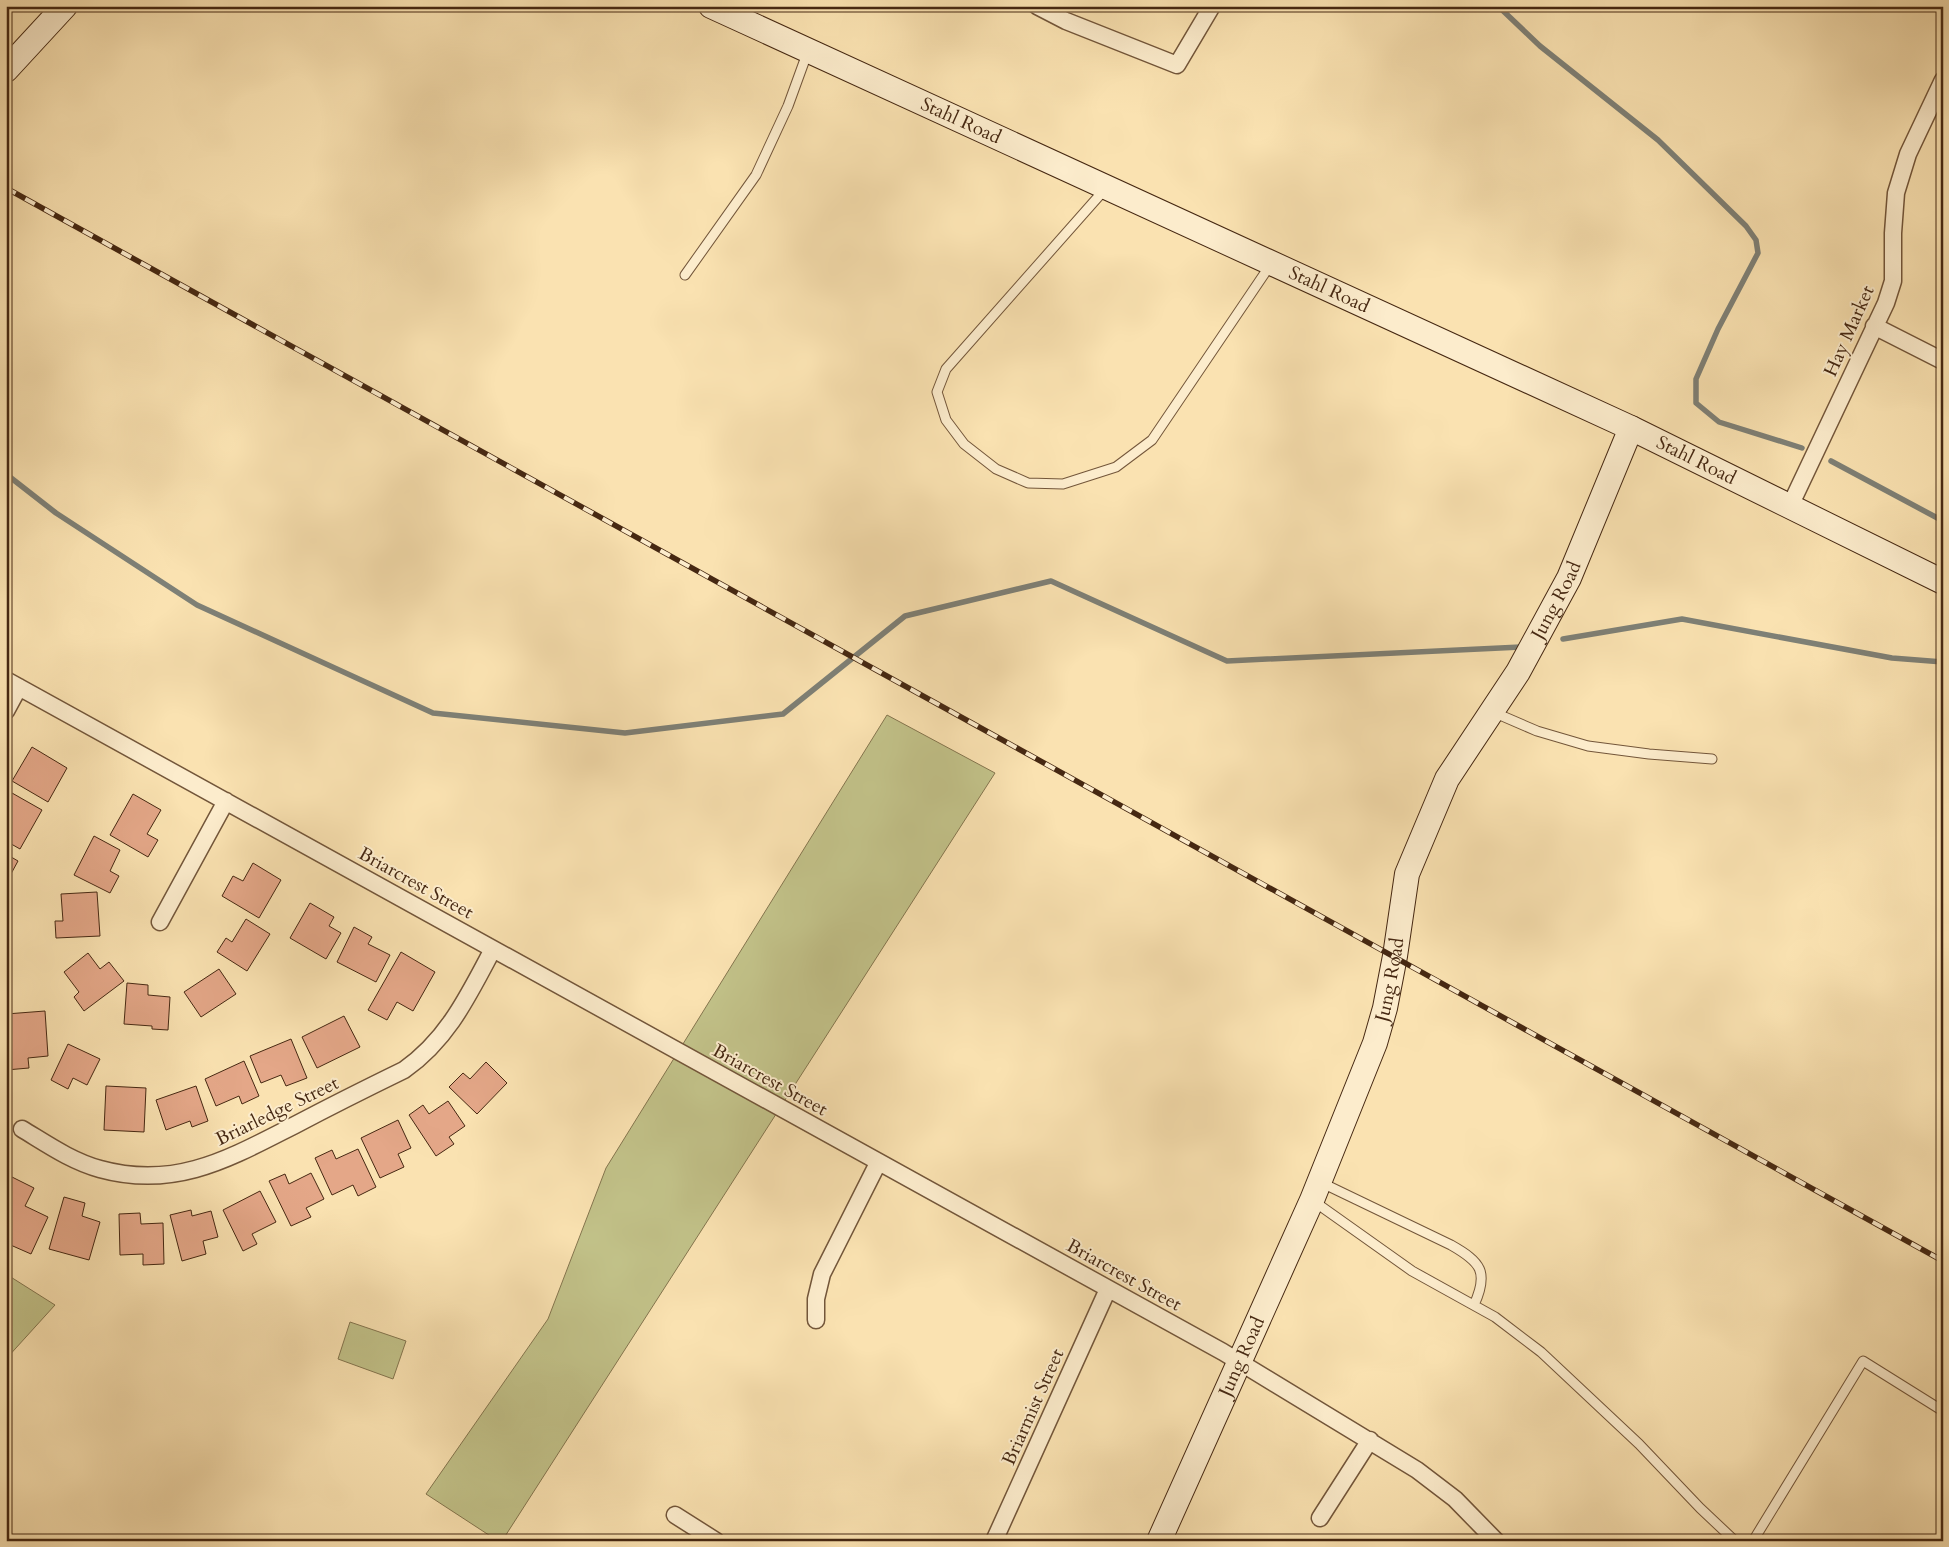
<svg xmlns="http://www.w3.org/2000/svg" width="1949" height="1547" viewBox="0 0 1949 1547" font-family="Cardo,serif">
<style>
.green{fill:#c2c289;stroke:#84754e}
.lines{fill:none;stroke-linecap:round;stroke-linejoin:round}
.stream{stroke:#7e8076;stroke-width:5.5}
.building{fill:#e4a788;stroke:#462812}
.lane-casing{stroke:#73563a;stroke-width:11}
.street-casing{stroke:#73563a;stroke-width:19}
.secondary-casing{stroke:#462812;stroke-width:26}
.lane{stroke:#fceccc;stroke-width:9}
.street{stroke:#fceccc;stroke-width:16}
.secondary{stroke:#fceccc;stroke-width:24}
.rail-casing{stroke:#462812;stroke-width:5.5}
.rail{stroke:#fceccc;stroke-width:4;stroke-dasharray:11;stroke-linecap:butt}
.labels{text-anchor:middle;dominant-baseline:central;stroke-width:4;stroke-linejoin:round;paint-order:stroke}
.street-label{font-size:19px;fill:#462812;stroke:#fceccc}
</style>
<rect width="100%" height="100%" fill="#fae2b1"/>
<filter id="stains"><feTurbulence type="fractalNoise" baseFrequency=".004" numOctaves="4"/><feColorMatrix values="0 0 0 0 .2 0 0 0 0 .09 0 0 0 0 .02 0 0 0 .5 -.17"/></filter>
<radialGradient id="worn" r=".72"><stop offset=".6" stop-color="#630" stop-opacity="0"/><stop offset="1" stop-color="#630" stop-opacity=".3"/></radialGradient>
<path class="green" d="M 887,715 L 995,773 L 502,1541 L 498,1541 L 426,1494 L 548,1319 L 606,1168 Z
M 6,1274 L 55,1305 L 6,1359 Z
M 350,1322 L 406,1341 L 393,1379 L 338,1359 Z"/>
<g class="lines">
<path class="stream" d="M 1498,6 L 1540,46 L 1658,140 L 1746,226 L 1756,240 L 1758,253 L 1718,329 L 1696,379 L 1696,403 L 1719,422 L 1802,448
M 1831,461 L 1943,521
M 6,474 L 56,513 L 197,605 L 433,713 L 625,733 L 783,714 L 905,616 L 1051,581 L 1227,661 L 1521,647
M 1563,639 L 1682,619 L 1892,658 L 1943,662"/>
</g>
<path class="building" d="M 32,747 L 67,768 L 48,802 L 12,781 Z
M 12,793 L 42,810 L 20,849 L 6,841 L 6,804 Z
M 133,794 L 161,810 L 147,834 L 158,840 L 148,857 L 110,835 Z
M 94,836 L 120,850 L 110,871 L 119,876 L 110,893 L 74,875 Z
M 6,854 L 18,861 L 6,883 Z
M 253,863 L 281,880 L 259,918 L 222,896 L 233,876 L 243,881 Z
M 97,892 L 100,936 L 56,938 L 55,921 L 63,921 L 61,894 Z
M 310,903 L 334,917 L 329,926 L 341,933 L 326,959 L 290,938 Z
M 246,919 L 270,934 L 247,971 L 217,952 L 226,938 L 232,942 Z
M 354,927 L 372,937 L 368,944 L 390,955 L 376,982 L 337,962 Z
M 401,952 L 435,972 L 413,1011 L 397,1002 L 387,1020 L 368,1010 Z
M 88,953 L 100,969 L 109,962 L 124,981 L 84,1011 L 74,997 L 79,992 L 64,972 Z
M 219,969 L 236,994 L 201,1017 L 184,992 Z
M 127,983 L 148,985 L 148,995 L 170,997 L 168,1030 L 152,1029 L 152,1026 L 124,1024 Z
M 45,1011 L 48,1056 L 28,1058 L 29,1068 L 6,1070 L 6,1014 Z
M 344,1016 L 360,1047 L 317,1068 L 302,1037 Z
M 291,1039 L 307,1078 L 286,1086 L 281,1075 L 261,1083 L 250,1056 Z
M 68,1044 L 100,1059 L 87,1085 L 73,1078 L 68,1089 L 51,1080 Z
M 244,1061 L 259,1096 L 242,1104 L 239,1096 L 216,1106 L 205,1079 Z
M 486,1062 L 507,1083 L 477,1114 L 449,1087 L 463,1073 L 470,1079 Z
M 106,1086 L 146,1088 L 144,1132 L 104,1130 Z
M 196,1086 L 208,1121 L 192,1127 L 190,1121 L 166,1130 L 156,1100 Z
M 448,1101 L 465,1126 L 449,1137 L 454,1144 L 436,1156 L 409,1115 L 423,1105 L 429,1114 Z
M 398,1120 L 411,1148 L 398,1154 L 404,1167 L 380,1178 L 361,1138 Z
M 358,1149 L 376,1187 L 358,1196 L 353,1185 L 332,1195 L 315,1158 L 332,1150 L 336,1159 Z
M 311,1173 L 324,1199 L 306,1208 L 311,1217 L 291,1226 L 269,1181 L 285,1174 L 289,1184 Z
M 12,1177 L 34,1188 L 25,1206 L 48,1217 L 31,1254 L 6,1243 L 6,1189 Z
M 260,1191 L 276,1222 L 252,1234 L 257,1244 L 243,1251 L 223,1210 Z
M 64,1197 L 85,1203 L 82,1216 L 100,1222 L 89,1260 L 49,1249 Z
M 191,1210 L 192,1216 L 211,1211 L 218,1237 L 203,1241 L 206,1254 L 182,1261 L 170,1215 Z
M 140,1213 L 141,1224 L 163,1223 L 164,1264 L 143,1265 L 143,1254 L 120,1255 L 119,1214 Z"/>
<g class="lines">
<g class="lane-casing">
<path id="lane" d="M 1106,188 L 946,369 L 937,392 L 946,420 L 964,444 L 996,469 L 1028,483 L 1063,484 L 1116,467 L 1152,440 L 1271,264
M 685,275 L 756,175 L 788,106 L 808,51
M 1493,712 L 1537,731 L 1588,746 L 1649,754 L 1712,759
M 1320,1182 L 1451,1245 C 1481,1262 1489,1272 1474,1305
M 1312,1200 L 1412,1271 L 1495,1317 L 1541,1352 L 1639,1444 L 1700,1508 L 1735,1541
M 1753,1541 L 1863,1361 L 1943,1411"/>
</g>
<g class="street-casing">
<path id="street" d="M 1037,6 L 1066,21 L 1177,65 L 1212,6
M 1874,326 L 1943,361
M 1790,506 L 1886,303 L 1893,281 L 1893,233 L 1896,193 L 1908,154 L 1943,80
M 6,680 L 1223,1352 L 1417,1470 L 1455,1499 L 1496,1541
M 6,711 L 19,687
M 160,922 L 226,801
M 22,1129 C 47,1144 71,1161 100,1169 C 176,1190 230,1158 295,1125 C 331,1106 367,1088 404,1070 C 448,1039 468,996 493,949
M 816,1320 L 816,1299 L 822,1274 L 878,1163
M 675,1515 L 716,1541
M 1320,1518 L 1370,1440
M 994,1541 L 1108,1289"/>
</g>
<g class="secondary-casing">
<g id="secondary">
<path id="s1" d="M 711,6 L 1631,428 L 1943,582"/>
<path d="M 6,70 L 65,6"/>
<path id="s2" d="M 1159,1541 L 1312,1200 L 1375,1043 L 1385,1008 L 1395,956 L 1407,874 L 1447,779 L 1518,672 L 1569,578 L 1631,428"/>
</g>
</g>
<use href="#lane" class="lane"/>
<use href="#street" class="street"/>
<use href="#secondary" class="secondary"/>
<g class="rail-casing">
<path id="rail" d="M 6,188 C 652,546 1297,903 1943,1261"/>
</g>
<use href="#rail" class="rail"/>
</g>
<g class="labels">
<g class="street-label">
<text stroke="none"><textPath href="#s1" startOffset="275">Stahl Road</textPath></text>
<text stroke="none"><textPath href="#s1" startOffset="680">Stahl Road</textPath></text>
<text transform="translate(1849 331) rotate(-66)">Hay Market</text>
<text stroke="none"><textPath href="#s1" startOffset="1085">Stahl Road</textPath></text>
<text stroke="none"><textPath href="#s2" startOffset="1028">Jung Road</textPath></text>
<text transform="translate(416 883) rotate(29)">Briarcrest Street</text>
<text stroke="none"><textPath href="#s2" startOffset="608">Jung Road</textPath></text>
<text transform="translate(770 1080) rotate(29)">Briarcrest Street</text>
<text transform="translate(277 1111) rotate(-26)">Briarledge Street</text>
<text transform="translate(1124 1275) rotate(29)">Briarcrest Street</text>
<text stroke="none"><textPath href="#s2" startOffset="202">Jung Road</textPath></text>
<text transform="translate(1033 1407) rotate(-66)">Briarmist Street</text>
</g>
</g>
<rect width="1949" height="1547" fill="none" stroke="#fae2b1" stroke-width="25"/>
<rect x="8" y="8" width="1934" height="1532" fill="none" stroke="#462812" stroke-width="2.5"/>
<rect x="12" y="12" width="1924" height="1522" fill="none" stroke="#462812"/>
<rect width="100%" height="100%" filter="url(#stains)"/>
<rect width="100%" height="100%" fill="url(#worn)"/>
</svg>
